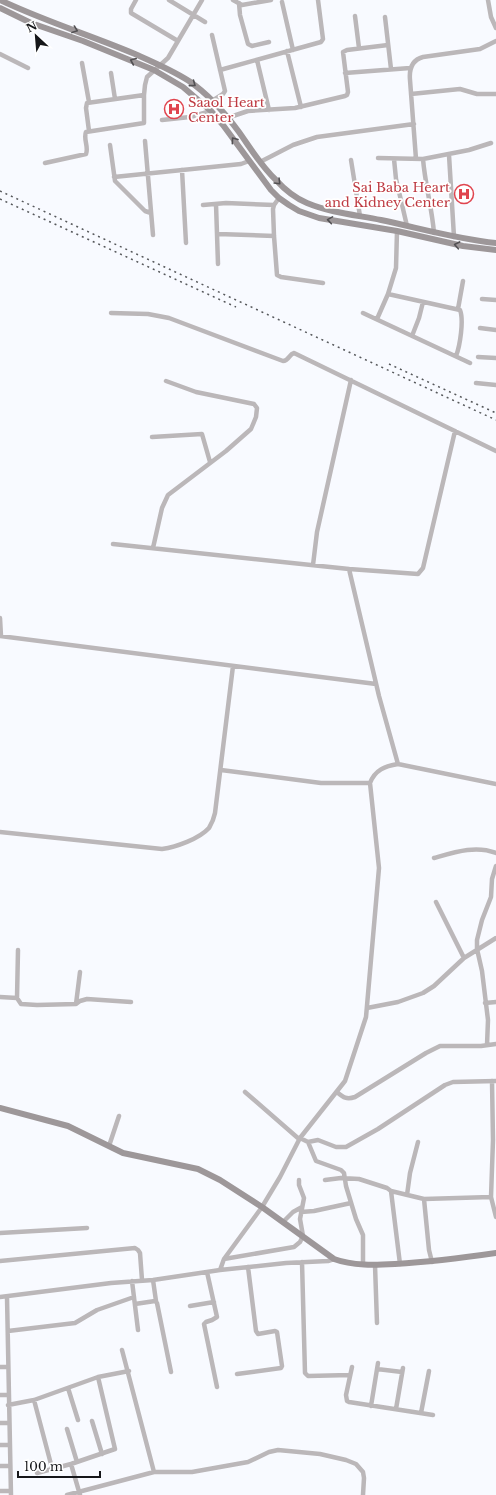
<svg xmlns="http://www.w3.org/2000/svg" width="496" height="1495" viewBox="0 0 496 1495" font-family="'Libre Baskerville',serif">
<style>
.lines{fill:none;stroke-linecap:round;stroke-linejoin:round}
.street{stroke:#bbb7b9;stroke-width:4.5}
.secondary{stroke:#9d9799;stroke-width:6}
.rail{stroke:#56585b;stroke-width:1.5;stroke-dasharray:2 4;stroke-linecap:butt}
.oneway{stroke:#525053}
.labels{text-anchor:middle;dominant-baseline:central;stroke-width:3.5;stroke-linejoin:round;paint-order:stroke}
.health-label{font-size:13px;fill:#be3a42;stroke:#fff;text-anchor:start}
</style>
<rect width="100%" height="100%" fill="#f8faff"/>
<g class="lines">
<path class="street" d="M 136,0 L 131,9 L 131,13 L 178,41
M 169,0 L 205,22
M 233,0 L 242,5 L 271,0
M 488,0 L 491,17 L 496,28
M 282,2 L 293,50
M 239,3 L 240,15 L 248,44 L 252,46 L 269,42
M 355,16 L 359,48
M 385,17 L 391,69
M 212,35 L 225,91 L 223,94 L 212,101
M 287,51 L 301,107
M 0,54 L 28,68
M 257,60 L 269,110
M 82,63 L 89,102
M 220,70 L 321,42 L 323,39 L 318,0
M 111,73 L 115,99
M 345,73 L 410,68
M 411,94 L 460,89 L 477,94 L 496,94
M 227,118 L 248,111 L 295,108 L 345,96 L 347,95 L 348,92 L 343,52 L 347,50 L 388,45
M 162,120 L 190,117 L 211,111
M 89,131 L 86,108 L 87,103 L 144,95
M 145,141 L 153,235
M 110,145 L 115,181 L 145,211 L 151,213
M 449,155 L 454,237
M 378,158 L 423,159 L 469,150 L 491,143
M 394,159 L 396,179 L 407,226
M 416,159 L 410,80 C 409,69 412,60 423,57 L 480,49 L 496,41
M 423,159 C 425,184 432,208 434,233
M 351,160 L 360,216
M 260,162 L 293,145 L 317,137 L 414,124
M 45,163 L 86,154 C 89,147 83,139 86,132 L 144,123 L 144,95 L 145,85 L 147,77 L 168,58 L 202,0
M 182,170 L 186,243
M 114,177 L 241,164 L 249,161
M 279,198 L 274,205 L 273,209 L 274,236 L 277,275 L 281,277 L 323,283
M 216,204 L 218,264
M 203,205 L 226,203 L 274,205
M 218,234 L 274,236
M 388,294 L 460,310 C 464,320 460,346 456,356
M 482,299 L 496,300
M 458,309 L 463,281
M 111,313 L 148,314 L 169,318 L 283,361 C 289,361 289,354 294,353 L 496,451
M 363,313 L 470,363
M 377,319 L 388,294 L 396,268 L 397,231
M 480,328 L 496,330
M 412,336 L 419,318 L 423,302
M 478,357 L 496,358
M 476,383 L 496,385
M 152,437 L 202,434 L 210,462
M 113,544 L 349,569 L 418,574 L 423,568 L 455,431
M 153,548 L 162,508 L 168,495 L 226,451 L 251,429 L 256,417 L 257,408 L 254,404 L 196,392 L 166,381
M 313,565 L 317,532 L 351,380
M 349,569 L 379,696 L 398,764
M 0,618 L 1,636
M 0,636 L 376,684
M 221,770 L 321,783 L 370,783
M 0,832 L 162,849 C 176,847 199,839 209,828 C 212,823 214,818 215,813 L 233,666
M 434,858 C 455,852 476,845 496,853
M 436,902 L 464,958
M 0,997 L 17,998 L 21,1004 L 37,1005 L 76,1004 L 80,1001 L 87,999 L 131,1002
M 17,998 L 18,950
M 485,1003 L 496,1002
M 76,1004 L 80,972
M 367,1008 L 398,1002 L 423,993 L 434,986 L 464,958 L 496,938
M 487,1045 L 488,1020 L 482,971 L 477,949 L 477,940 L 482,920 L 491,897 L 492,879 L 496,866
M 492,1081 L 493,1140 L 491,1197 L 496,1217
M 245,1092 L 299,1139
M 337,1092 C 343,1097 346,1100 355,1097 L 426,1053 L 440,1046 L 481,1046 L 496,1044
M 300,1138 L 308,1142 L 318,1140 L 336,1147 L 346,1147 L 378,1129 L 445,1085 L 453,1082 L 496,1081
M 308,1142 L 316,1161 L 341,1170 L 344,1173 L 346,1186 L 356,1219 L 363,1235 L 363,1264
M 109,1146 L 119,1116
M 325,1180 L 341,1178 L 359,1179 L 387,1188 L 391,1191 L 424,1199 L 491,1197
M 391,1191 L 400,1264
M 407,1195 L 410,1173 L 418,1142
M 424,1199 L 429,1250 L 432,1262
M 301,1212 L 314,1211 L 351,1203
M 283,1222 L 293,1212 L 302,1207
M 0,1233 L 87,1228
M 224,1259 L 294,1247 L 300,1242 L 303,1236 L 300,1219 L 304,1198 L 299,1185 L 299,1180
M 0,1261 L 135,1248 L 138,1250 L 140,1253 L 142,1280
M 302,1262 L 305,1373 L 308,1376 L 350,1375
M 375,1265 L 377,1323
M 220,1270 L 224,1259 L 262,1207 L 280,1177 L 300,1138 L 345,1081 L 366,1017 L 379,868 L 370,783 C 375,770 385,766 398,764 L 496,784
M 207,1272 L 217,1317 L 212,1320 L 206,1322 L 204,1324 L 217,1387
M 153,1280 L 156,1301
M 132,1281 L 138,1330
M 0,1297 L 111,1283 L 153,1280 L 220,1270 L 286,1263 L 328,1261 L 334,1259
M 7,1297 L 11,1495
M 135,1304 L 155,1301 L 157,1303 L 171,1372
M 190,1306 L 214,1302
M 8,1331 L 75,1323 L 97,1310 L 134,1297
M 122,1350 L 154,1472
M 0,1367 L 8,1367
M 352,1367 L 346,1395 L 347,1401 L 349,1402 L 433,1415
M 377,1369 L 402,1372
M 237,1374 L 281,1368 L 282,1366 L 277,1332 L 275,1331 L 258,1334 L 256,1331 L 248,1267
M 68,1388 L 78,1420
M 0,1395 L 8,1395
M 34,1400 L 52,1468
M 8,1405 L 34,1400 L 98,1377 L 129,1371
M 371,1406 L 378,1363
M 396,1409 L 403,1368
M 421,1413 L 429,1371
M 92,1421 L 102,1454
M 0,1423 L 9,1423
M 67,1429 L 77,1462
M 0,1445 L 9,1445
M 71,1464 L 80,1495
M 0,1466 L 10,1466
M 37,1473 L 71,1464 L 115,1449 L 98,1377
M 0,1491 L 11,1491
M 67,1495 L 154,1472 L 192,1472 L 248,1462 L 269,1452 L 278,1450 L 320,1454 L 346,1460 L 356,1464 L 363,1472 L 364,1478 L 363,1495"/>
<path class="secondary" d="M 0,0 C 44,21 90,35 135,54 C 153,62 172,70 189,81 C 208,94 225,113 239,132 C 251,149 261,166 276,180 C 285,190 295,198 307,203 C 331,213 356,215 381,220 C 419,228 457,239 496,243
M 0,8 L 31,23 L 83,41 L 154,70 L 183,87 L 211,111 L 223,125 L 271,190 L 279,198 L 289,205 L 299,211 L 319,218 L 397,231 L 463,246 L 496,250
M 0,1108 L 68,1126 L 123,1153 L 198,1169 L 220,1180 L 262,1207 L 334,1259 C 353,1266 375,1265 395,1264 C 429,1262 462,1258 496,1253"/>
<path class="rail" d="M 0,191 L 496,420
M 0,199 L 236,307
M 389,364 L 496,413"/>
</g>
<defs><path id="oneway-chevron" d="M-2-3.5L2.5 0L-2 3.5" fill="none" stroke-width="1.6" stroke-linecap="round" stroke-linejoin="round"/></defs>
<g class="oneway">
<use href="#oneway-chevron" transform="translate(75 30) rotate(20)"/>
<use href="#oneway-chevron" transform="translate(133 61) rotate(-157)"/>
<use href="#oneway-chevron" transform="translate(193 84) rotate(36)"/>
<use href="#oneway-chevron" transform="translate(234 140) rotate(-126)"/>
<use href="#oneway-chevron" transform="translate(278 182) rotate(45)"/>
<use href="#oneway-chevron" transform="translate(330 220) rotate(-171)"/>
<use href="#oneway-chevron" transform="translate(457 245) rotate(-169)"/>
</g>
<defs>
<g id="hospital-ring" transform="scale(1)"><circle r="9.5" fill="#fff" stroke="#e0444e" stroke-width="1.5"/><path d="M-5-5h3v3.5h4V-5h3V5h-3V1.5h-4V5h-3Z" fill="#e0444e"/></g>
</defs>
<g fill-rule="evenodd">
<use href="#hospital-ring" x="174" y="109"/>
<use href="#hospital-ring" x="464" y="194"/>
</g>
<g class="labels">
<g class="health-label">
<text x="188" y="102">Saaol Heart<tspan x="188" dy="15">Center</tspan></text>
<text x="450" y="187" text-anchor="end">Sai Baba Heart<tspan x="450" dy="15">and Kidney Center</tspan></text>
</g>
</g>
<g transform="translate(36 36) rotate(334)" stroke="#ffffff" stroke-width="3" paint-order="stroke">
<path d="M0-3L7 15L0 10L-7 15Z" fill="#151619"/>
<text y="-6" font-size="11" font-weight="bold" text-anchor="middle" fill="#151619">N</text>
</g>
<path d="M18 1471v6h82v-6" fill="none" stroke="#151619" stroke-width="2"/>
<text x="24" y="1471" font-size="12" fill="#151619" stroke="#ffffff" stroke-width="3" paint-order="stroke">100 m</text>
</svg>
